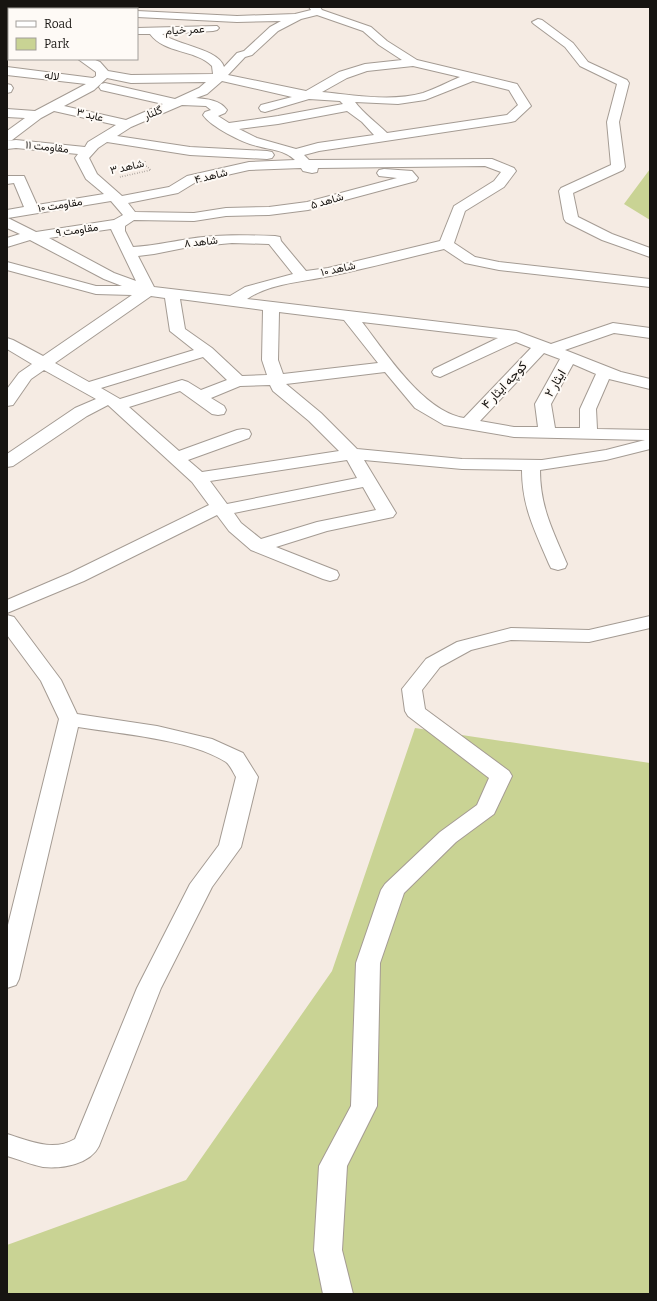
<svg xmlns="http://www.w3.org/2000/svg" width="657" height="1301" viewBox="0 0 657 1301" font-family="Bitter,Vazirmatn,serif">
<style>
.green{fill:#c9d394}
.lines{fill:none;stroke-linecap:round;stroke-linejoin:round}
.street-casing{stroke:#a49b93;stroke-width:2}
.path{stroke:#7d7772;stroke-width:1.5;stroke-dasharray:0.5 2;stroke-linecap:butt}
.street{fill:#fff;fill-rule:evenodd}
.labels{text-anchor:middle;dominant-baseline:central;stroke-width:4;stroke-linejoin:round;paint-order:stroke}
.far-street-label{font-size:11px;fill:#171411;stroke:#fefaf6}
.street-label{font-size:13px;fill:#171411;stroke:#fefaf6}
</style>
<rect width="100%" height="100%" fill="#f5ebe3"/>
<path class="green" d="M 650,169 L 650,220 L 624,204 Z
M 415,728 L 650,763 L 650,1294 L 7,1294 L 7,1245 L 186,1180 L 332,971 Z"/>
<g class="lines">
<g class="street-casing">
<path id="street" d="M 41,7 L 52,7 L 51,9 L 39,9 Z
M 72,7 L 89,7 L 91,9 L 73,9 Z
M 309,7 L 320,7 L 322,10 L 371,27 L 387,41 L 417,60 L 517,84 L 531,106 L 515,121 L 511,122 L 319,151 L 304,155 L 309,160 L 492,159 L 514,168 L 516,171 L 504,187 L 465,211 L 454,243 L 475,257 L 499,262 L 650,279 L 650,287 L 499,270 L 465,263 L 444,249 C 406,258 368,268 330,276 C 303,282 270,283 247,299 L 516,331 L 551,344 L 613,323 L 650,328 L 650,338 L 614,333 L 565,350 L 621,372 L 650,379 L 650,389 L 609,379 L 596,409 L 597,429 L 650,430 L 650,449 L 606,460 L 540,470 C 540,507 553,531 567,564 L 565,568 L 558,570 L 551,568 L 549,564 C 535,531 522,507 522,470 L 462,469 L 364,460 L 396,513 L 393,517 L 327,531 L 276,547 L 337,571 L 339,575 L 337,579 L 330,581 L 323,579 L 251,550 L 229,531 L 217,515 L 84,581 L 7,613 L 7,600 L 70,573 L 209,505 L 192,482 L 108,405 L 87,416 L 13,466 L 7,467 L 7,454 L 75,408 L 96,399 L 44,370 L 31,379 L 13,405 L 7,406 L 7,389 L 19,373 L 32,364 L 7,349 L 7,338 L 13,340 L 43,356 L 132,295 L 96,294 L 7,270 L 7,262 L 96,286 L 122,286 L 104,279 L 30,240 L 7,247 L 7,238 L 20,234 L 7,228 L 7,210 L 24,207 L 14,183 L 7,184 L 7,176 L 24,176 L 37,205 L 104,194 L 86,179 L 75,158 L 78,154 L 16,148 L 7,149 L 7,141 L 16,140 L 85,147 L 88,142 L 116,125 L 54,111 L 41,118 L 12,140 L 7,141 L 7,131 L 25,118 L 7,117 L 7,109 L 35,111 L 86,84 L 7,75 L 7,67 L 93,78 L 96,76 L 96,72 L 78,59 L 93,59 L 100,62 L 108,71 L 131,75 L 213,74 L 212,66 C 195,49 165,54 150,34 L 137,34 L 137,28 L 217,26 L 219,28 L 217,30 L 213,31 L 162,34 C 177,45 219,49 224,67 L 237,53 L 244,51 L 270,27 L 281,21 L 237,22 L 137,17 L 137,11 L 237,16 L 295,14 L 311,10 ZM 317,15 L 363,31 L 379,45 L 402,60 L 365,64 L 339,72 L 306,91 L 228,75 L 245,57 L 252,55 L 278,31 L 301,19 ZM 413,66 L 460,77 C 448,82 435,89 423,93 C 391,102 354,95 322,92 L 347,78 L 367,71 ZM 107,78 L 131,83 L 206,82 L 199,88 L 175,99 L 105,83 L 101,84 L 99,87 L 101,90 L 163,104 L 126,120 L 64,106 L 94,90 ZM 222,81 L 292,97 L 261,105 L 259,108 L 261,111 L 265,112 L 309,99 L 340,101 L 343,104 L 278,116 L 229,123 L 218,116 L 225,113 L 227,110 C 220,100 207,99 196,98 L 207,94 ZM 473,81 L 509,90 L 518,105 L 507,115 L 387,133 C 377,123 363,113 355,102 L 398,104 L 425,100 ZM 182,105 L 206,106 L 211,110 L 205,112 L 203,115 C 211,127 243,143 257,146 C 271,150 285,150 295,160 L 249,162 L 187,176 L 169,187 L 122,196 L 97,174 L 89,158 L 98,148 L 107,142 L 190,155 L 267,159 L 272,158 L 274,155 L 272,152 L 267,151 L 190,147 L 117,136 L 131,127 ZM 347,111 L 362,122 L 374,135 L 318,143 L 296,149 L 257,138 L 239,129 L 278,124 ZM 485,166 L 501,172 L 494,181 L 454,206 L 440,241 L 328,268 L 306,271 L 281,241 L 280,237 L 275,236 C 246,235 217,234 188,239 C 170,242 152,246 133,247 L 125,231 L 125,226 L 134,220 L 194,221 L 226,216 L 269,215 L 308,210 L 416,181 L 418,178 L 412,171 L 384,169 L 379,170 L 377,173 L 379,176 L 397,178 L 307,202 L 269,207 L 226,208 L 194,213 L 135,212 L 128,203 L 178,193 L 196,182 L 249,170 L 301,168 L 303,171 L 312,173 L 317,172 L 318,168 ZM 111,201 L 123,215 L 114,220 L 36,232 L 8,218 ZM 111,229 L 136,281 L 114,273 L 49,238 ZM 232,243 L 269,244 L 293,274 L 245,287 L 230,296 L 154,287 L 138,256 L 154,254 L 189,247 ZM 151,296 L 165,298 L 170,331 L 194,350 L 89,382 L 55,363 ZM 180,299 L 263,310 L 262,360 L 267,375 L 242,376 L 212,348 L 185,329 ZM 279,312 L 344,320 L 378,363 L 283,374 L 278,360 ZM 362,322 L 498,338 L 434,369 L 432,372 L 434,375 L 440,377 L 516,342 L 531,348 L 464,418 C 423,411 386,353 362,322 ZM 544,353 L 560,359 L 535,404 L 538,427 L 514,427 L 480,421 ZM 203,357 L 227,380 L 201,390 L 188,382 L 182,380 L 120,399 L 101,388 ZM 573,364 L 596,374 L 580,409 L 580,428 L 555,428 L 551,404 ZM 385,372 L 415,408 L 444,425 L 514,437 L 645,440 L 606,450 L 542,460 L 462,459 L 357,449 L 321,413 L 286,384 ZM 270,385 L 273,391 L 309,421 L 339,451 L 202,472 L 188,460 L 249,438 L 251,434 L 249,430 L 243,429 L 237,430 L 179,451 L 129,407 L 180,391 L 212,414 L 218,415 L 224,414 L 226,410 L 224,406 L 211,398 L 240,386 ZM 347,460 L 357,478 L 227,504 L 210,481 ZM 363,487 L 376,510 L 317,522 L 261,539 L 241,523 L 234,513 Z
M 7,8 L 13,9 L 9,9 L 9,14 L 7,14 Z
M 538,19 L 542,20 L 573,43 L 588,62 L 627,80 L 629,83 L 619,122 L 625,167 L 623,170 L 573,193 L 578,217 L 612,234 L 650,248 L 650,257 L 602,240 L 566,222 L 564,219 L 559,191 L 561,188 L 611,165 L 607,122 L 617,84 L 580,66 L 565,47 L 534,24 L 532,22 Z
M 7,27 L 9,27 L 9,33 L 7,33 Z
M 7,53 L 9,53 L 9,59 L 11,59 L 7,59 Z
M 7,84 L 11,85 L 13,88 L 11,92 L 7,93 Z
M 7,615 L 14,617 L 61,680 L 77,714 L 157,726 L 212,739 L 243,753 L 258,777 L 241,847 L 212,887 L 161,988 L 99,1146 C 90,1164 63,1169 43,1167 C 32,1165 18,1159 7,1156 L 7,1134 C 30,1141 53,1152 75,1139 L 137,988 L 190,884 L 219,845 L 236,777 C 233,772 230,765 226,762 C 190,739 120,734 78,727 L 19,979 L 16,985 L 7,988 L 7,929 L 59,719 L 41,681 L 7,635 Z
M 650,616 L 650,628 L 589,642 L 511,640 L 471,650 L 440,667 L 422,690 L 425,709 L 509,771 L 512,776 L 494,814 L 456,842 L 404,893 L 380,963 L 377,1106 L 347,1166 L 342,1250 L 353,1294 L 323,1294 L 314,1250 L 319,1166 L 351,1106 L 356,963 L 381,890 L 385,884 L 440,832 L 477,805 L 489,778 L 408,716 L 405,711 L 402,689 L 426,659 L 457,642 L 511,628 L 589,630 Z"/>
</g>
<path class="path" d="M 120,177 L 151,170 L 145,165 L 145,160"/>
<use href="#street" class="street"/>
</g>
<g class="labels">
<g class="far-street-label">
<text transform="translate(185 30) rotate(-3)">عمر خیام</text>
<text transform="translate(52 76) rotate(7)">لاله</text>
<text transform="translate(153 113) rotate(-22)">گلنار</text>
<text transform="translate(90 115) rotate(13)">عابد ۳</text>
<text transform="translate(47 147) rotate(6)">مقاومت ۱۱</text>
<text transform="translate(127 167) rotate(-13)">شاهد ۳</text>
<text transform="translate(211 176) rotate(-14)">شاهد ۴</text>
<text transform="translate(327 201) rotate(-16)">شاهد ۵</text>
<text transform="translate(60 205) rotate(-9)">مقاومت ۱۰</text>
<text transform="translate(77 230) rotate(-8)">مقاومت ۹</text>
<text transform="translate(201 242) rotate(-6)">شاهد ۸</text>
<text transform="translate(338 269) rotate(-12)">شاهد ۱۰</text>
</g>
<g class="street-label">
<text transform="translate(555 383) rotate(-60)">ایثار ۲</text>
<text transform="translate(504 385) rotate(-47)">کوچه ایثار ۴</text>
</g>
</g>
<rect width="657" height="1301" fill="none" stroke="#171411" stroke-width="16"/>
<rect x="8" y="8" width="130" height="52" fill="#fefaf6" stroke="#a29e9a"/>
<rect x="16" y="21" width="20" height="6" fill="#ffffff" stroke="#a29e9a"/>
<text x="44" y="28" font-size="12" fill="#171411">Road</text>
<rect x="16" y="38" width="20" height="12" fill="#c9d394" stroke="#a29e9a"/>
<text x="44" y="48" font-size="12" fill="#171411">Park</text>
</svg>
